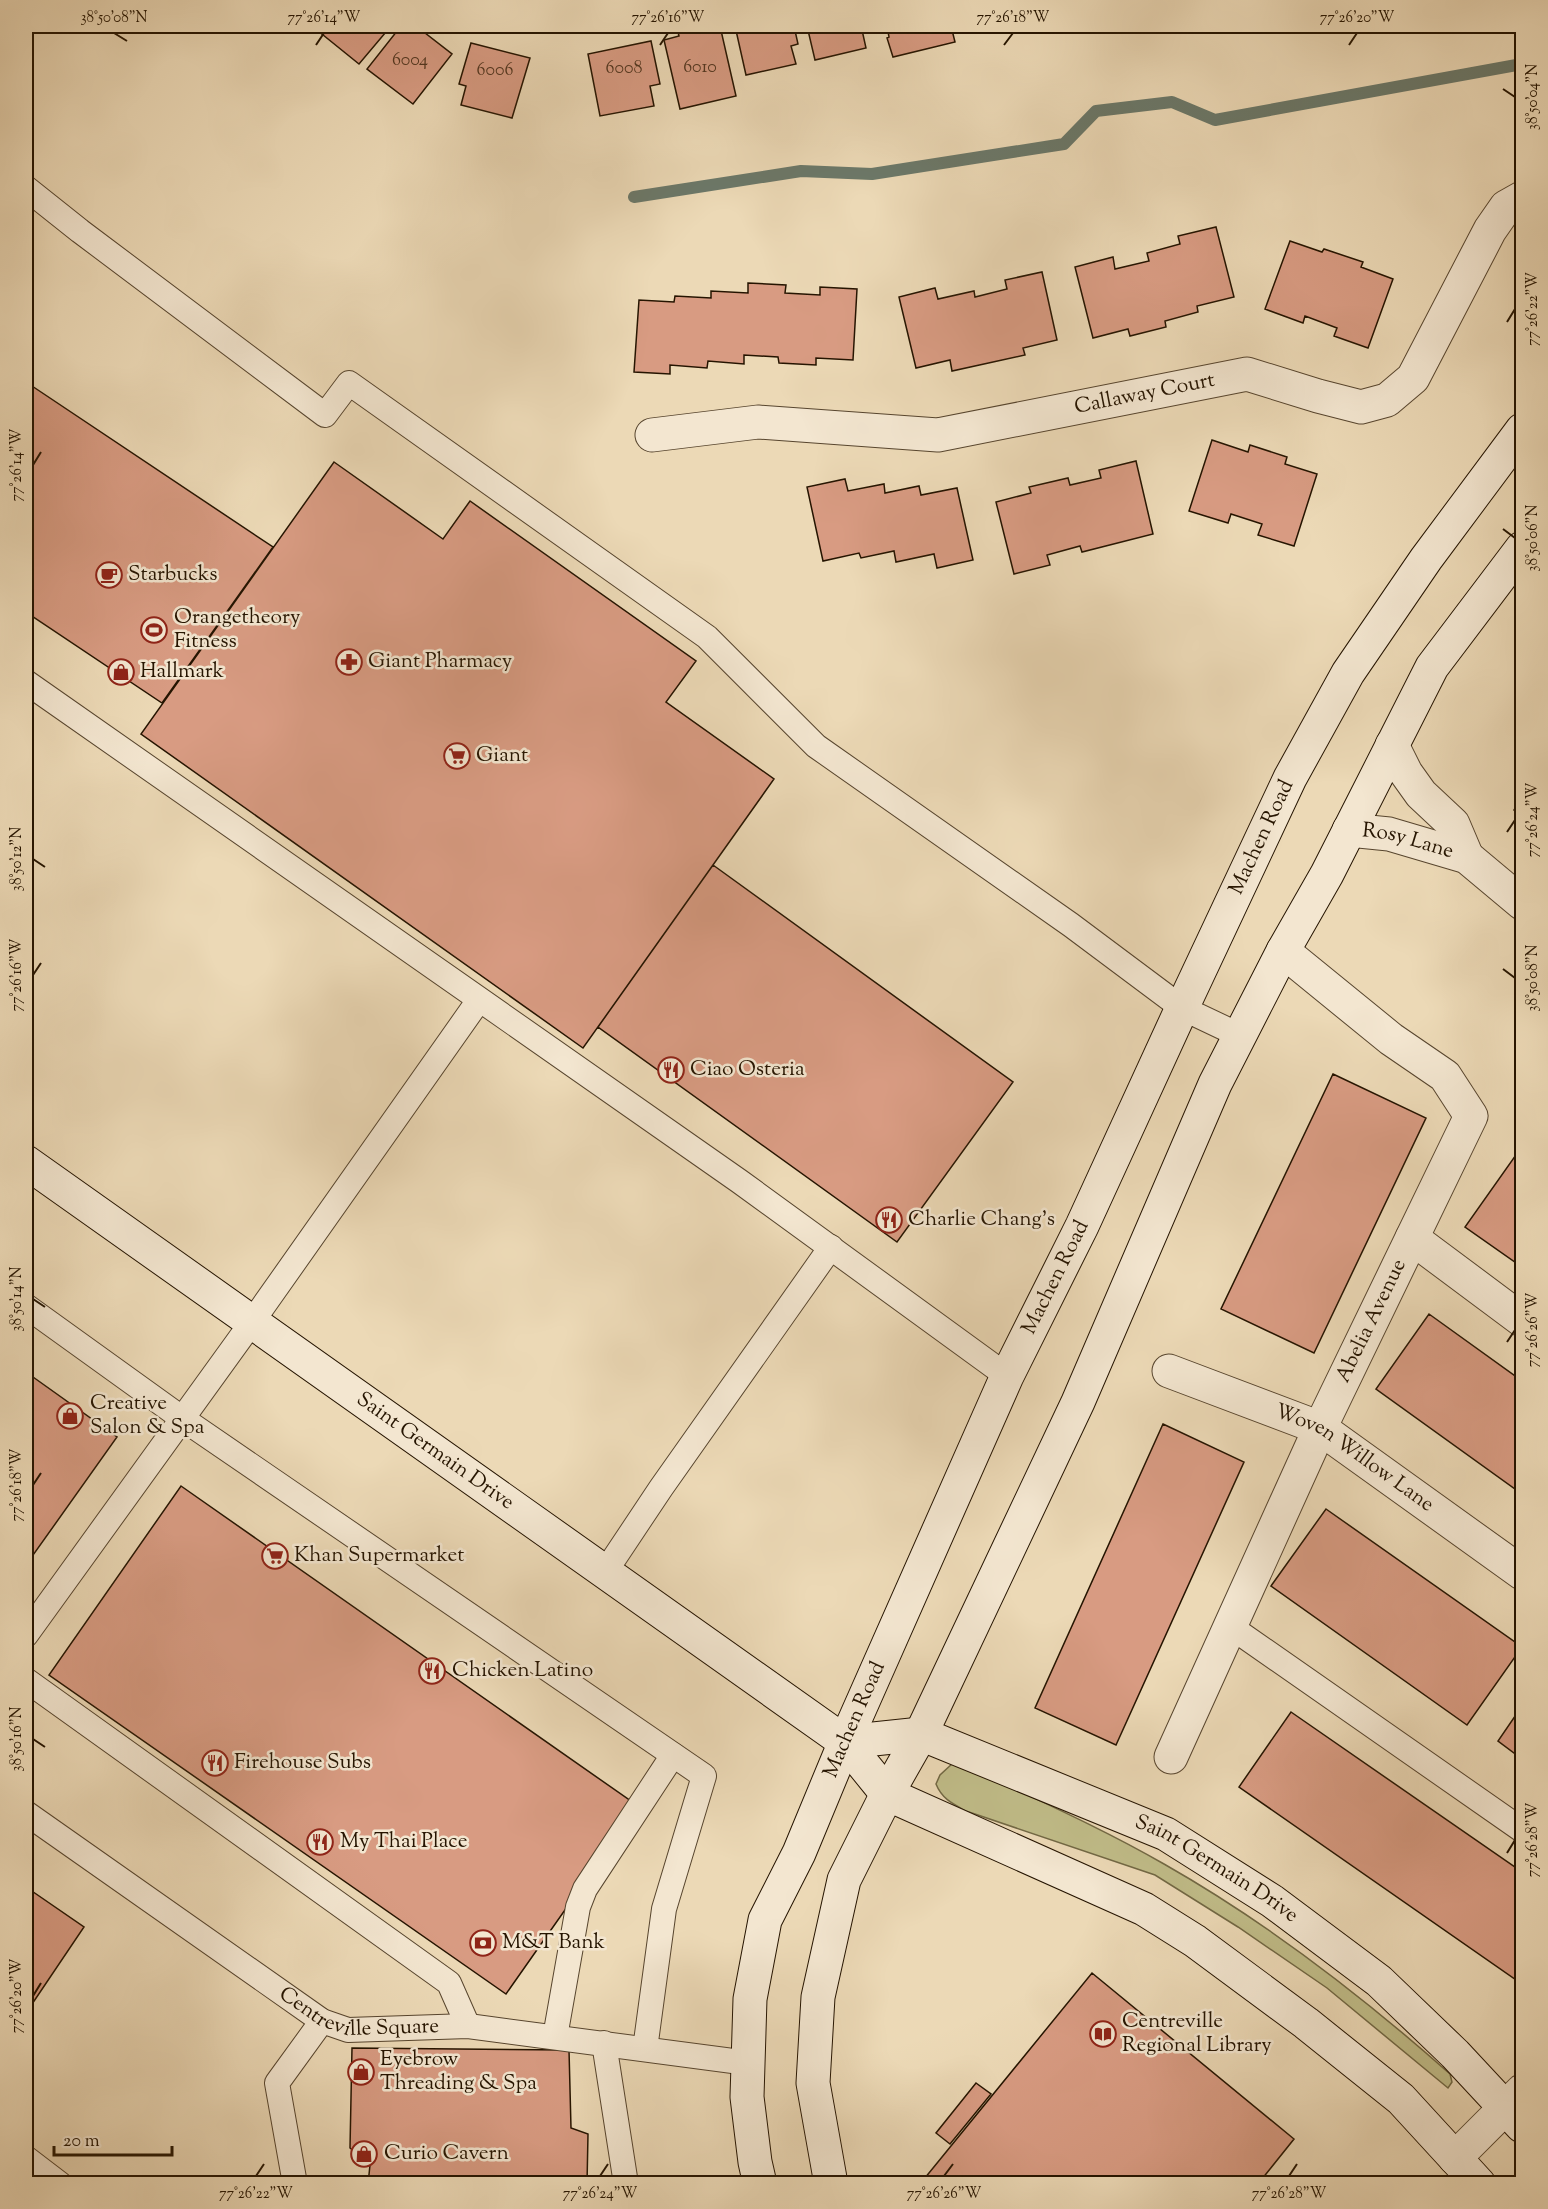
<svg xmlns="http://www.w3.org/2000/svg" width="1548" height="2209" viewBox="0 0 1548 2209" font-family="'Sorts Mill Goudy',serif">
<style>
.green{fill:#c0bc88;stroke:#726844;stroke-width:1.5}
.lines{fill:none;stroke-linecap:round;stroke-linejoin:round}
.stream{stroke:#6b7869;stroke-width:12}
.building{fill:#d89b82;stroke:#251400;stroke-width:1.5}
.lane-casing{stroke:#57452e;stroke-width:26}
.street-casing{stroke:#57452e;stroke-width:35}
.secondary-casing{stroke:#251400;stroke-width:35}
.lane{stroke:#f3e6d0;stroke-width:24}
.street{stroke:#f3e6d0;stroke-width:33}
.secondary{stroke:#f3e6d0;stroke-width:33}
.ticks{fill:none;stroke:#251400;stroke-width:2}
.labels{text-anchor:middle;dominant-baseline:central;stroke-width:5;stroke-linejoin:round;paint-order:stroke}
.number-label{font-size:18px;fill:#523620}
.street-label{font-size:21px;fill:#251400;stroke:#f3e6d0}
.poi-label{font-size:21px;fill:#251400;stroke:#f3e6d0;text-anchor:start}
.neatline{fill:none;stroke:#251400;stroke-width:2}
.ticks-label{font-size:15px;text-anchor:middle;fill:#251400}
</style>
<rect width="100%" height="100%" fill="#ecd9b6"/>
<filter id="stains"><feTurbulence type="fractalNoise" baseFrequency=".00333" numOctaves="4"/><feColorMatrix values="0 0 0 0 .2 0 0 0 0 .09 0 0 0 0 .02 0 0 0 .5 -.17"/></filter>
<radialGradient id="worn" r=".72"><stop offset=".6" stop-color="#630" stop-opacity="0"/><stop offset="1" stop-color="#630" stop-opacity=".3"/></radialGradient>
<path class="green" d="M 953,1763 L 964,1765 C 1031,1797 1100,1827 1164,1864 C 1268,1923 1361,1995 1450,2074 L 1452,2082 L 1448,2088 L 1327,1988 L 1238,1927 L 1155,1875 L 966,1811 C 953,1804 942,1799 936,1784 L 940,1775 Z"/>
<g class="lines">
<path class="stream" d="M 634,197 L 801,171 L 872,174 L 1064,144 L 1096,111 L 1172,102 L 1215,120 L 1522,64"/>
</g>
<path class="building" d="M 312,26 L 391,26 L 359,64 Z
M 401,26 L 416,26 L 452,54 L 413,104 L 367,69 Z
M 685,26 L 720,26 L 736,96 L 680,109 L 664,40 L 679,36 L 677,28 Z
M 735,26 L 794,26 L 798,44 L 791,46 L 796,64 L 746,75 Z
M 807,26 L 869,26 L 870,28 L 862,30 L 866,48 L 815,60 Z
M 887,26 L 951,26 L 955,42 L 893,57 L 887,38 L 889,37 Z
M 651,41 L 660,84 L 650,86 L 654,106 L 600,116 L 588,54 Z
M 471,43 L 530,58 L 512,118 L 461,105 L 466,86 L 459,84 Z
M 1216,227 L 1234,297 L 1197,306 L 1198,312 L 1165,321 L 1166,327 L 1130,336 L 1128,329 L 1093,338 L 1075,267 L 1113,257 L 1115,269 L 1149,261 L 1147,253 L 1180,244 L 1178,236 Z
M 1290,241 L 1322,252 L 1324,249 L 1363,262 L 1361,267 L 1393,279 L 1368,348 L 1334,336 L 1337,328 L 1305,316 L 1303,323 L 1265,309 Z
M 1042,272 L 1057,340 L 1023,348 L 1025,355 L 952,371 L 950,360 L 916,368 L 899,297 L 935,288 L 938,299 L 974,291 L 975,297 L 1007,289 L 1005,280 Z
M 748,283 L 786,285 L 785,293 L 820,295 L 820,287 L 857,289 L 853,360 L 816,358 L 816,365 L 779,363 L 778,357 L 744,355 L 744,364 L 708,361 L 707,368 L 670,365 L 670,374 L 634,372 L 639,300 L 674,302 L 675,296 L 711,298 L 711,291 L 748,293 Z
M 26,382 L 273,547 L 162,703 L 26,612 Z
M 1212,440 L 1248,452 L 1250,445 L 1287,457 L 1285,464 L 1317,474 L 1294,546 L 1258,535 L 1262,524 L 1231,514 L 1228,523 L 1189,511 Z
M 1136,461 L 1153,534 L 1082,552 L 1080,546 L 1047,555 L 1050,565 L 1014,574 L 996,502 L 1031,493 L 1029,487 L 1068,478 L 1070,485 L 1101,478 L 1099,470 Z
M 334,462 L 443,539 L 470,501 L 696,661 L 666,702 L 774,779 L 583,1048 L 141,734 Z
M 845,479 L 848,491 L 884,484 L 885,493 L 919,486 L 921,495 L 957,488 L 973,560 L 937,568 L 934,554 L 896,562 L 894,551 L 861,558 L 859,553 L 823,561 L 807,487 Z
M 1522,797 L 1522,815 L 1514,810 Z
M 713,865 L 1013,1082 L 897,1242 L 598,1027 Z
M 1333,1074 L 1426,1118 L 1314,1353 L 1221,1309 Z
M 1518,1152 L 1522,1155 L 1522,1267 L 1465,1227 Z
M 1429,1314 L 1522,1381 L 1522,1494 L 1376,1389 Z
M 26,1372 L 117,1437 L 26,1565 Z
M 1163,1424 L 1244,1462 L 1116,1745 L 1035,1708 Z
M 181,1486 L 638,1806 L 506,1994 L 49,1675 Z
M 1326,1509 L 1522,1647 L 1467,1725 L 1271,1586 Z
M 1522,1706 L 1522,1759 L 1498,1741 Z
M 1291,1712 L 1522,1872 L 1522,1984 L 1239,1787 Z
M 26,1887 L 84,1927 L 26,2013 Z
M 1092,1973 L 1294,2139 L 1258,2184 L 920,2184 Z
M 352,2048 L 569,2050 L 571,2128 L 588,2134 L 587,2184 L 368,2184 L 370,2165 L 350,2148 Z
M 976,2083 L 991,2094 L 950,2144 L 936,2133 Z"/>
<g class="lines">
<g class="lane-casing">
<g id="lane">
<path d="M 26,188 L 80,231 L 325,415 L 349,383 L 707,637 L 816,746 L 1071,925 L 1182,1008 L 1241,1036"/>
<path d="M 26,682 L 739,1181 L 1007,1376"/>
<path d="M 26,1306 L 183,1419 L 704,1776 L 664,1909 L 645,2049"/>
<path d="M 605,1572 L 661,1488 L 831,1247"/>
<path d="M 1231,1627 L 1522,1830"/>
<path d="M 26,1635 L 252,1322 L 479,1000"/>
<path d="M 26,1680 L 449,1983 L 468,2026"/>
<path id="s1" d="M 26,1813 L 322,2021 L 348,2030 L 468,2026 L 748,2063"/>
<path d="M 555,2037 L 578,1907 L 585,1889 L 673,1755"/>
<path d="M 604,2043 L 626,2184"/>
<path d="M 26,2158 L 60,2184"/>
<path d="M 295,2184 L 277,2083 L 322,2021"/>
</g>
</g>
<g class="street-casing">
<g id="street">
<path id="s2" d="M 652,435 L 758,422 L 938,435 L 1247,374 L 1318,396 L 1361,407 L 1387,400 L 1413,378 L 1490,230 L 1506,207 L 1522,198"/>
<path d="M 1392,745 L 1406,773 L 1421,794 L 1453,824 L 1467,857"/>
<path id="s3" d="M 1349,830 L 1389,834 L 1467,857 L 1522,903"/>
<path d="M 1412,1238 L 1522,1320"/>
<path id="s4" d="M 1169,1371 L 1320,1428 L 1522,1573"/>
<path id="s5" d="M 1171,1757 L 1320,1428 L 1471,1116 L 1445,1076 L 1391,1039 L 1283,951"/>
<path d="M 1455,2158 L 1522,2091"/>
</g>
</g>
<g class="secondary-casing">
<g id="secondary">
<path id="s6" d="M 26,1162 L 845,1742 L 887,1794 L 1144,1909 L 1195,1941 L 1306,2023 L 1401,2099 L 1479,2184"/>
<path id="s7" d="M 845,1742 L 921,1734 L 1166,1834 L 1272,1901 L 1379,1981 L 1455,2054 L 1522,2126"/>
<path id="s8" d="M 760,2184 L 755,2162 L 747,2097 L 750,1999 L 765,1920 L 799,1853 L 845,1742 L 1007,1376 L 1082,1226 L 1182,1008 L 1290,778 L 1348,673 L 1426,559 L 1522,430"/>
<path d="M 831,2184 L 813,2083 L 818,1997 L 844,1880 L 887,1794 L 921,1734 L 1078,1402 L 1215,1084 L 1283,951 L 1327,874 L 1432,667 L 1522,548"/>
</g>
</g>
<use href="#lane" class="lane"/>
<use href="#street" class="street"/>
<use href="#secondary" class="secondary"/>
</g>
<path class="ticks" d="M 114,33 L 127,41M 316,45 L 324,33M 660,45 L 668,33M 1004,45 L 1013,33M 1349,45 L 1357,33M 1503,89 L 1515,97M 1507,322 L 1515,309M 33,465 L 41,452M 1503,529 L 1515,538M 1507,832 L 1515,820M 33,859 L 45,867M 1503,969 L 1515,978M 33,975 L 41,963M 33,1299 L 45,1307M 1507,1342 L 1515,1330M 33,1485 L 41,1473M 33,1739 L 45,1747M 1507,1853 L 1515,1840M 33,1996 L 41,1983M 256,2176 L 264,2164M 600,2176 L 608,2164M 944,2176 L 953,2164M 1289,2176 L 1297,2164"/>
<defs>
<g id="cafe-ring" transform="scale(1.35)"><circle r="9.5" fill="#f3e6d0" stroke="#8f2418" stroke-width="1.5"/><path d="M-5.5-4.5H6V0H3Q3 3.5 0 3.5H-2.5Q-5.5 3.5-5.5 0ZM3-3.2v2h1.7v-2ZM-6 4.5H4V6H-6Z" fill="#8f2418"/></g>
<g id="stadium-ring" transform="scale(1.35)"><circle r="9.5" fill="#f3e6d0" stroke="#8f2418" stroke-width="1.5"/><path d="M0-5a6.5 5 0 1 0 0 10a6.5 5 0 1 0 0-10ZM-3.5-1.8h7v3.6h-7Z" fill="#8f2418"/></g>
<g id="pharmacy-ring" transform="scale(1.35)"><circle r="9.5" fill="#f3e6d0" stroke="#8f2418" stroke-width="1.5"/><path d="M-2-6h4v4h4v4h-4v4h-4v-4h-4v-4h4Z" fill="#8f2418"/></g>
<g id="shop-ring" transform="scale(1.35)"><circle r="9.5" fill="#f3e6d0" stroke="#8f2418" stroke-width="1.5"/><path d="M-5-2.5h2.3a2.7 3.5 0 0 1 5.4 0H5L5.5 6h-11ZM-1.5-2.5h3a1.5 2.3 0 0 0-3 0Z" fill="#8f2418"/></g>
<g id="supermarket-ring" transform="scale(1.35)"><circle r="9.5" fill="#f3e6d0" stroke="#8f2418" stroke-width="1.5"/><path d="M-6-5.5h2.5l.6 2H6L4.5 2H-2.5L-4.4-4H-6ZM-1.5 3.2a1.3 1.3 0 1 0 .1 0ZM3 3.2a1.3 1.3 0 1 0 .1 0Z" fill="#8f2418"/></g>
<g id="restaurant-ring" transform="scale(1.35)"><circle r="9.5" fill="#f3e6d0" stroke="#8f2418" stroke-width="1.5"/><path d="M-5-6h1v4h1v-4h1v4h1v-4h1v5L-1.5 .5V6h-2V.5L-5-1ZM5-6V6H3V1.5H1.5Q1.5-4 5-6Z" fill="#8f2418"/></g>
<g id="bank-ring" transform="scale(1.35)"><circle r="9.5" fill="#f3e6d0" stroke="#8f2418" stroke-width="1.5"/><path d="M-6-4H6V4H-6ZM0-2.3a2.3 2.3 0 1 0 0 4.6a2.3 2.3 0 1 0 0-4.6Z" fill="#8f2418"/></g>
<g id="library-ring" transform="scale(1.35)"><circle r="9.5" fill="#f3e6d0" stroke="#8f2418" stroke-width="1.5"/><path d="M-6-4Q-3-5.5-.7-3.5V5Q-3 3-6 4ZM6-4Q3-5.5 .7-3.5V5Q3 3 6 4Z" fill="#8f2418"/></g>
</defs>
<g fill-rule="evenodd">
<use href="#cafe-ring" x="109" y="575"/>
<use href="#stadium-ring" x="154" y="630"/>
<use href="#pharmacy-ring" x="349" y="662"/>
<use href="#shop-ring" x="121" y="672"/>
<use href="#supermarket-ring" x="457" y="756"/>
<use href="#restaurant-ring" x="671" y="1070"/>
<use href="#restaurant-ring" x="889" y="1220"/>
<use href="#shop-ring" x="70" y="1416"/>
<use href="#supermarket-ring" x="275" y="1556"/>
<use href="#restaurant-ring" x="432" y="1671"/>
<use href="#restaurant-ring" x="215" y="1763"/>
<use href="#restaurant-ring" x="320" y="1842"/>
<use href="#bank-ring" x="483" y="1943"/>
<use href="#library-ring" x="1103" y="2034"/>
<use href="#shop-ring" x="361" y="2072"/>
<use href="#shop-ring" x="364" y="2154"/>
</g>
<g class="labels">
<g class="number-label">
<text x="410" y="61">6004</text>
<text x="700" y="68">6010</text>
<text x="624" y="69">6008</text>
<text x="495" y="71">6006</text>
</g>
<g class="street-label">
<text stroke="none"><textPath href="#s2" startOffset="498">Callaway Court</textPath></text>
<text stroke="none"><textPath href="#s8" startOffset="1458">Machen Road</textPath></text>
<text stroke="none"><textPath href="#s3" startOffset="60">Rosy Lane</textPath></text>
<text stroke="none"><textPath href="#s8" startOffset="972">Machen Road</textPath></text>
<text stroke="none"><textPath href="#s5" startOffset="480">Abelia Avenue</textPath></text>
<text stroke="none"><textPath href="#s6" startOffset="501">Saint Germain Drive</textPath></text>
<text stroke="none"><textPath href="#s4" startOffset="206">Woven Willow Lane</textPath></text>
<text stroke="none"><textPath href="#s8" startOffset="486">Machen Road</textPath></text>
<text stroke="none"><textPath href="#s7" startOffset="402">Saint Germain Drive</textPath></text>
<text stroke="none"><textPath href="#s1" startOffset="396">Centreville Square</textPath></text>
</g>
<g class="poi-label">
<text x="128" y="575">Starbucks</text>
<text x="174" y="618">Orangetheory<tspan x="174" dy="24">Fitness</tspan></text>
<text x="368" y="662">Giant Pharmacy</text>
<text x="140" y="672">Hallmark</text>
<text x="476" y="756">Giant</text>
<text x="690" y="1070">Ciao Osteria</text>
<text x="908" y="1220">Charlie Chang's</text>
<text x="90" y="1404">Creative<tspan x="90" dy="24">Salon &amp; Spa</tspan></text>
<text x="294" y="1556">Khan Supermarket</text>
<text x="452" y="1671">Chicken Latino</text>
<text x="234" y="1763">Firehouse Subs</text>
<text x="340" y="1842">My Thai Place</text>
<text x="502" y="1943">M&amp;T Bank</text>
<text x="1122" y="2022">Centreville<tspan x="1122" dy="24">Regional Library</tspan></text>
<text x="380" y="2060">Eyebrow<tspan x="380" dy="24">Threading &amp; Spa</tspan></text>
<text x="384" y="2154">Curio Cavern</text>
</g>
</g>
<rect width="1548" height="2209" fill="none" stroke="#ecd9b6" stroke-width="66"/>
<path d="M54 2146v9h118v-9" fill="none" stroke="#251400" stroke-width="3"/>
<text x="63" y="2146" font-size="18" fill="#251400" stroke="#f3e6d0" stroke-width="4.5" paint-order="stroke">20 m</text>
<rect x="33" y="33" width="1482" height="2143" class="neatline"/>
<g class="ticks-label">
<text x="114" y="22">38°50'08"N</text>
<text x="324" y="22">77°26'14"W</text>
<text x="668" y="22">77°26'16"W</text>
<text x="1013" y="22">77°26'18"W</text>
<text x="1357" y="22">77°26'20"W</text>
<text transform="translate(1532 97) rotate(-90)" y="5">38°50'04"N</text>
<text transform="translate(1532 309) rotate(-90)" y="5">77°26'22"W</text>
<text transform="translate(16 465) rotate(-90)" y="5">77°26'14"W</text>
<text transform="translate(1532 538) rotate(-90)" y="5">38°50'06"N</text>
<text transform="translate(1532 820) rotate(-90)" y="5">77°26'24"W</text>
<text transform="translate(16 859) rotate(-90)" y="5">38°50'12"N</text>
<text transform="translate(16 975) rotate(-90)" y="5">77°26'16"W</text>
<text transform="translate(1532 978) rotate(-90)" y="5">38°50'08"N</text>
<text transform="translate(16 1299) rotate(-90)" y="5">38°50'14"N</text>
<text transform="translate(1532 1330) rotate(-90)" y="5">77°26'26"W</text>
<text transform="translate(16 1485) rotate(-90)" y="5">77°26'18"W</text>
<text transform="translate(16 1739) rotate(-90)" y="5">38°50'16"N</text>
<text transform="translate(1532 1840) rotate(-90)" y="5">77°26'28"W</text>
<text transform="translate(16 1996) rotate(-90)" y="5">77°26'20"W</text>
<text x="256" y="2198">77°26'22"W</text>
<text x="600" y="2198">77°26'24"W</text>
<text x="944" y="2198">77°26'26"W</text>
<text x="1289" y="2198">77°26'28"W</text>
</g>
<rect width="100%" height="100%" filter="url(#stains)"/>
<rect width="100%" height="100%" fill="url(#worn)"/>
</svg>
